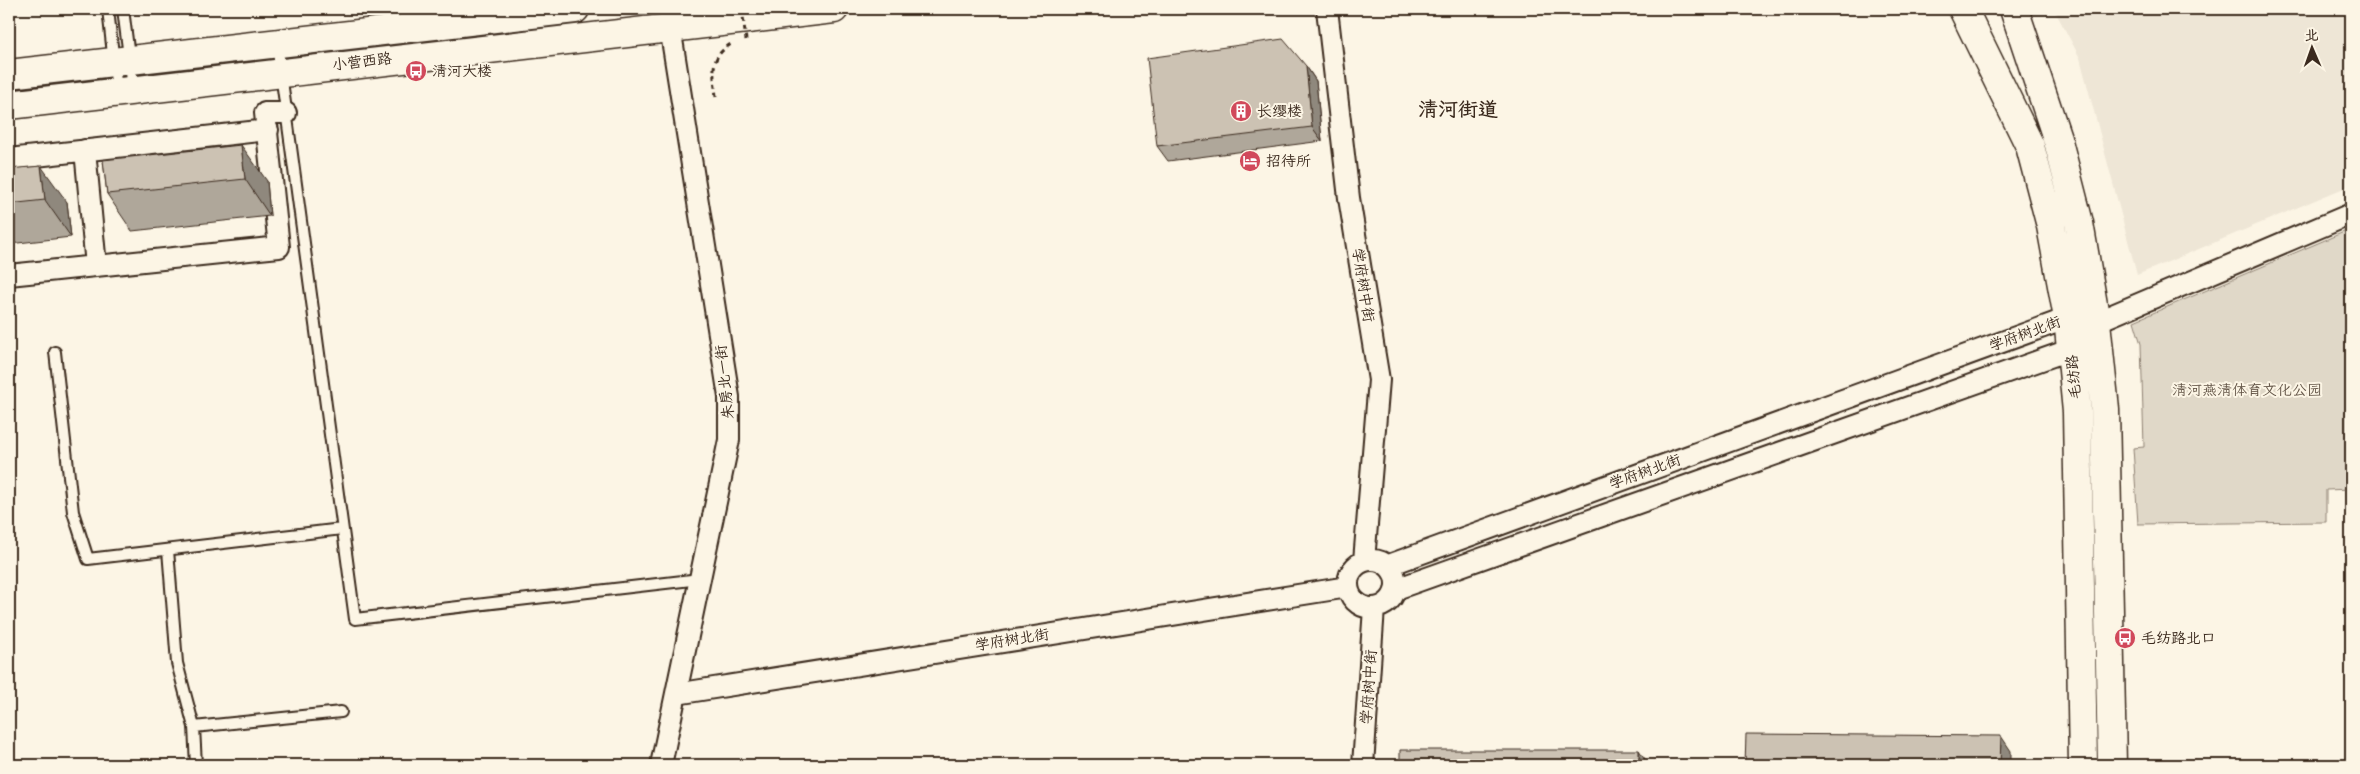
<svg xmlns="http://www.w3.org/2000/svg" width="2360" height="774" viewBox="0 0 2360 774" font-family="'Balsamiq Sans','LXGW WenKai TC',sans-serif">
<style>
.built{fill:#eee6d6}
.green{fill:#e0d8c8;stroke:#8e8173}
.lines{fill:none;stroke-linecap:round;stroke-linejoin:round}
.lane-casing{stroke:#3b2a1e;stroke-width:14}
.street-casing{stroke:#3b2a1e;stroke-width:24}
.secondary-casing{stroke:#3b2a1e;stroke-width:31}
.path{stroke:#3b2a1e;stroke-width:3;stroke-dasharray:5 4;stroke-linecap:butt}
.lane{stroke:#fcf5e5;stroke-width:10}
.street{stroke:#fcf5e5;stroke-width:20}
.secondary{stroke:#fcf5e5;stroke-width:28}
.path-bridge{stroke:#3b2a1e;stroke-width:3;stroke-dasharray:5 4;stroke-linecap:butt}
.wall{fill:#afa79a;stroke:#3b2a1e}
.shaded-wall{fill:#8f887d;stroke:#3b2a1e}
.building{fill:#ccc2b3;stroke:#3b2a1e}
.labels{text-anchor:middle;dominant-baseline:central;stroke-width:4;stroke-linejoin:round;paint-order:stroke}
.street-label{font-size:15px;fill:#3b2a1e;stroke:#fcf5e5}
.poi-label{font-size:15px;fill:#3b2a1e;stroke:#fcf5e5;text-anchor:start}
.park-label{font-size:15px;fill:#645648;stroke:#fcf5e5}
.district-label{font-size:20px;font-weight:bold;fill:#3b2a1e;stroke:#fcf5e5}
</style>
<rect width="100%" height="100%" fill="#fcf5e5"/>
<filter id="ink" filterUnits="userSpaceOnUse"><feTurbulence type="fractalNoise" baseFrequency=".02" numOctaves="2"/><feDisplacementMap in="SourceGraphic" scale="10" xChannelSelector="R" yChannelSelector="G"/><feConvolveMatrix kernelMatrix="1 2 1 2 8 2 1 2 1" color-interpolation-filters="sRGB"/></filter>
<g filter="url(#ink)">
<path class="built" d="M 2054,9 L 2351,9 L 2351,185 L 2137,275 L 2080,58 Z"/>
<path class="green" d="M 2351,229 L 2351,489 L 2326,490 L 2326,522 L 2138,524 L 2133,448 L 2144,447 L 2141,344 L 2134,321 Z"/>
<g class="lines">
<g class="lane-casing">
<path id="lane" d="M 108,9 L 117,91
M 123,9 L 133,88
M 277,44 L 355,619 L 700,579
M 55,352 L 73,512 L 88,559 L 342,529
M 168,550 L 177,663 L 194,727 L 196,765
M 194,727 L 341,712"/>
</g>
<g class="street-casing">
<path id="street" d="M 1327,9 L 1349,198 L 1379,380 L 1364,561
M 85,150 L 96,266
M 9,159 L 268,130
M 9,275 L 279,247 L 265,113 L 286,113
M1348 584a24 24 0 1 1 48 0a24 24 0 1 1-48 0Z
M 1389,565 L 2068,318 L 2080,320
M 1396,589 L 2072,349 L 2096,322 L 2351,214
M 676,694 L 1348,587
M 661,765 L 729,440 L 729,397 L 670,27
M 1363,765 L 1374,608"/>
</g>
<g class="secondary-casing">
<path id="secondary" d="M 1963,9 L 2030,146 L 2051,226 L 2068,318 L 2077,412 L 2083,765
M 2014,9 L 2058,141 L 2079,223 L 2096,322 L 2105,409 L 2112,765
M 9,74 L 575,9
M 9,105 L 834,9"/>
</g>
<path class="path" d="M 716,97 C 714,74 708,58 731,44"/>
<use href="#lane" class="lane"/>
<use href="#street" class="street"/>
<use href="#secondary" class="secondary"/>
<path class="path-bridge" d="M 742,9 L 746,40"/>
</g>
<path class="wall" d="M 1306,66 L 1316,81 L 1322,141 L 1168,161 L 1157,146 Z
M 103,160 L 267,181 L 270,216 L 132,231 L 107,194 Z
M 9,169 L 67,202 L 71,237 L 9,244 Z"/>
<path class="shaded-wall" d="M 1306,66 L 1316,81 L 1322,141 L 1312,127 Z
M 241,145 L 267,181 L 270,216 L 245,179 Z
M 41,166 L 67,202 L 71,237 L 45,200 Z
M 2001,736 L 2011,751 L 2011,765 L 2000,765 Z
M 1639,750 L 1649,765 L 1639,765 Z"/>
<path class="building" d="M 1283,39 L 1306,66 L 1312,127 L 1157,146 L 1147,58 Z
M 241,145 L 245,179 L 107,194 L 103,160 Z
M 41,166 L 45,200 L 9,204 L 9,169 Z
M 1746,734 L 2001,736 L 2000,765 L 1745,765 Z
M 1400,750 L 1639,750 L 1639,765 L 1400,765 Z"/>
</g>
<defs>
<g id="bus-disc" transform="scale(1.125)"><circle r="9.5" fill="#d1495b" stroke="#fcf5e5"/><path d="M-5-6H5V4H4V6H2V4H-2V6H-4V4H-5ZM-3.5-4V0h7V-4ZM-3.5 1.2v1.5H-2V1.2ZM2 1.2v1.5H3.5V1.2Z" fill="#fff"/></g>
<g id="building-disc" transform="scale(1.125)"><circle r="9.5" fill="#d1495b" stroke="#fcf5e5"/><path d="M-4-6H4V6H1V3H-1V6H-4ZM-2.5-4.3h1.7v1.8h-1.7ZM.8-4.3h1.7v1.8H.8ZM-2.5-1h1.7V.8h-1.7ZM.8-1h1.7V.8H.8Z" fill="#fff"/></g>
<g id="hotel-disc" transform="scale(1.125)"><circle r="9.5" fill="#d1495b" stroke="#fcf5e5"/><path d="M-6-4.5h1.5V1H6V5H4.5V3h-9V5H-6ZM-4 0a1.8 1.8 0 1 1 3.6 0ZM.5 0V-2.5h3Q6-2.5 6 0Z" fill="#fff"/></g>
</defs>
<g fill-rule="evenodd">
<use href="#bus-disc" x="416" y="71"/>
<use href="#building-disc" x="1241" y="111"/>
<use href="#hotel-disc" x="1250" y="161"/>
<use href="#bus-disc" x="2125" y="638"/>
</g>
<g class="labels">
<g class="street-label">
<text transform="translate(362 62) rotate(-7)">小营西路</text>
<text transform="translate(1363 285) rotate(81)">学府树中街</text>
<text transform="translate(2025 334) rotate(-20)">学府树北街</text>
<text transform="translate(2074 377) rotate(-95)">毛纺路</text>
<text transform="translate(725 382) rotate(-96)">朱房北一街</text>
<text transform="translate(1645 472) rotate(-20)">学府树北街</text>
<text transform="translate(1012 640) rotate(-9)">学府树北街</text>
<text transform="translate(1369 687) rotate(-86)">学府树中街</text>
</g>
<g class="poi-label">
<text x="432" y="71">清河大楼</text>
<text x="1257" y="111">长缨楼</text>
<text x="1266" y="161">招待所</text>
<text x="2141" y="638">毛纺路北口</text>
</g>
<g class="park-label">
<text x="2247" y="390">清河燕清体育文化公园</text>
</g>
<g class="district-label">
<text x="1458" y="110">清河街道</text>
</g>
</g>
<rect width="2360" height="774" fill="none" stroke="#fcf5e5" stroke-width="30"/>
<rect x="15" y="15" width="2330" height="744" fill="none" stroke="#3b2a1e" stroke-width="2" filter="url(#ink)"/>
<g transform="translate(2312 48) rotate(358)" stroke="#fcf5e5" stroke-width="4" paint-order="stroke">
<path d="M0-4L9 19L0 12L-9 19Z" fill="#3b2a1e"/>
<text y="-8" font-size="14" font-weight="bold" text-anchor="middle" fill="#3b2a1e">北</text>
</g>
</svg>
